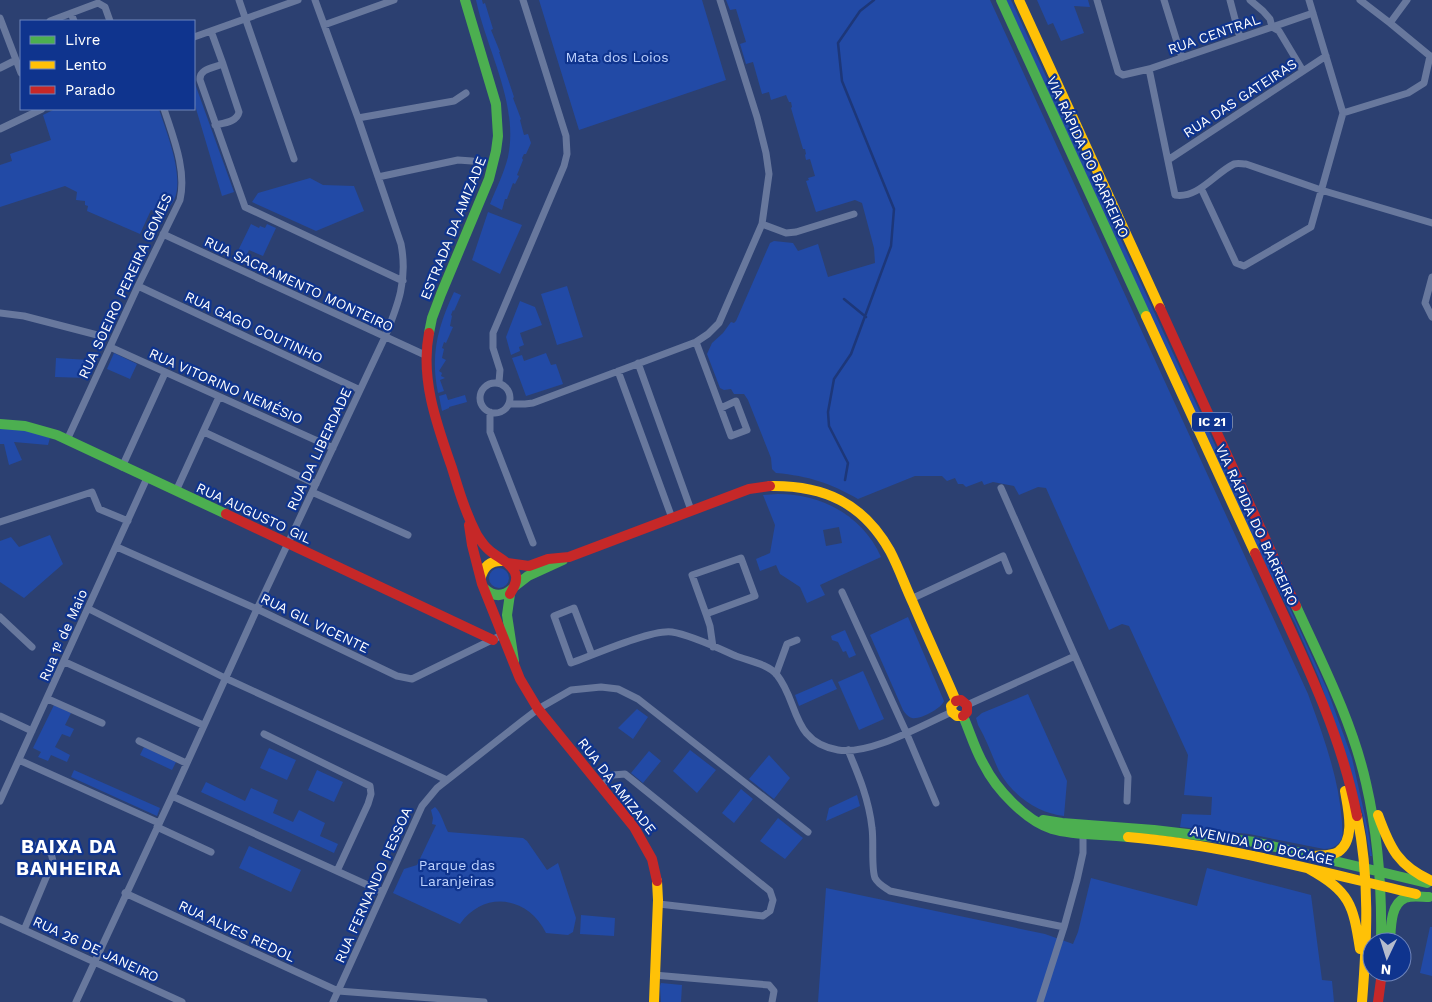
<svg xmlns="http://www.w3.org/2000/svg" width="1432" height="1002" viewBox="0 0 1432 1002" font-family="'Work Sans',sans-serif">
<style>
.green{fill:#224aa6;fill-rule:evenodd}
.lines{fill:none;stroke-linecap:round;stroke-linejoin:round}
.stream{stroke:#1d3779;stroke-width:2.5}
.street{stroke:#68789d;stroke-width:7}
.fast{stroke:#4caf50;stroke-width:10}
.slow{stroke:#ffc107;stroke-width:10}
.jam{stroke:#c62828;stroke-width:10}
.labels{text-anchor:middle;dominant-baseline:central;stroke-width:4.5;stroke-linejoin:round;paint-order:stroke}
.shield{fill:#0f348e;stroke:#b7c2dd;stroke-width:1}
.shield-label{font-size:12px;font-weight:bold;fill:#fff}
.street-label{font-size:14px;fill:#fff;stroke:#0f348e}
.park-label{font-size:14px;fill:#bed2fe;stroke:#0f348e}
.district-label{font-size:19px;font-weight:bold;letter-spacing:1px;fill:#fff;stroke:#0f348e}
</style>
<rect width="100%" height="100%" fill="#2c4071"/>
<path class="green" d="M 476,0 L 482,0 L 483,4 L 485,3 L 493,29 L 491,30 L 500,52 L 499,52 L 514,97 L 513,98 L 521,119 L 520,120 L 524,135 L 528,134 L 531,143 L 526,154 L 524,154 L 522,158 L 523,160 L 517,175 L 519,176 L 515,184 L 513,183 L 507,199 L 505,199 L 502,210 L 490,204 C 496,189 504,173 508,157 C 519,104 487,51 476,0 Z
M 539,0 L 702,0 L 726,80 L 579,130 Z
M 726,0 L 990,0 L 1308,694 C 1323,735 1339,778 1342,822 C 1342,827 1343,833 1342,838 C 1339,846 1331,849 1324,849 L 1249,834 L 1180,827 L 1182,814 L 1211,815 L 1212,797 L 1184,795 L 1188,755 L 1129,626 L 1122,624 L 1109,630 L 1046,488 L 1038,487 L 1019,495 L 1014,486 L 993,482 L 984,485 L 982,481 L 966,487 L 963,484 L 958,484 L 955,478 L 947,481 L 942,476 L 915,476 L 858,499 C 830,483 809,476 776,473 L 772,469 L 771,458 L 748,400 L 744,394 L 734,394 L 731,389 L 724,390 L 720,388 L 707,354 L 712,343 L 723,333 L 731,322 L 734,323 L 736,321 L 770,243 L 774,241 L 793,243 L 798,251 L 818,244 L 828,277 L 875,263 L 874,248 L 862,203 L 855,200 L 816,212 L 806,181 L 809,180 L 808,178 L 815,176 L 810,159 L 806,160 L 805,155 L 806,154 L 805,149 L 803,149 L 791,108 L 792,107 L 791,102 L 789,102 L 786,95 L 771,100 L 769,92 L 762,94 L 753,62 L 746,64 L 740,44 L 746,42 L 736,9 L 730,10 Z
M 1006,0 L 1011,0 L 1327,689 L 1352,758 L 1368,830 L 1372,856 L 1370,856 L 1363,815 L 1319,678 L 1295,623 L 1254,542 Z
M 1037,0 L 1088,0 L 1090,7 L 1074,6 L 1084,33 L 1061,41 L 1053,23 L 1048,25 Z
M 194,81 L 234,192 L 222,196 L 194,102 Z
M 55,109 L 159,109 C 166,132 190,187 169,207 C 166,209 162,211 159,213 L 151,210 L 140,234 L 87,211 L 88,206 L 85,205 L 85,201 L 76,200 L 77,192 L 65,186 L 0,207 L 0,165 L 12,161 L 10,154 L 51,140 L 43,115 Z
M 310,178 L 323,185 L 354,186 L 364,211 L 316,231 L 252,202 L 258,193 Z
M 488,212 L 522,225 L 500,274 L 472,260 Z
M 251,224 L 259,228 L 260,226 L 265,228 L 267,224 L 276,228 L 263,256 L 249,250 L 243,263 L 234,259 Z
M 567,286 L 583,337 L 557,345 L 541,294 Z
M 454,292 L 461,295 L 454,311 L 453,310 L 451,315 L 452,316 L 450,326 L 453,327 L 446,343 L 444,342 L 442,348 L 444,349 L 442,358 L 446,360 L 439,371 L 442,373 L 441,376 L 445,378 L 440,380 L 444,391 L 438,393 C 430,355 438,326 454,292 Z
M 520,301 L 535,307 L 542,325 L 520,333 L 524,345 L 519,347 L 520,351 L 511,355 L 506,337 Z
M 114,353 L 137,364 L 130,379 L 107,369 Z
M 546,353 L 551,365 L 556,364 L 563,384 L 526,396 L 512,358 L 522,355 L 524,361 Z
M 56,358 L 89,360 L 88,378 L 55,377 Z
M 446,394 L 448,400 L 465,395 L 467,402 L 449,407 L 449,408 L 442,411 L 439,396 Z
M 0,429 L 24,429 L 50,438 L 48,445 L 14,442 L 22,460 L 9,465 L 4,444 L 0,444 Z
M 778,494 C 822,494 863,516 881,557 L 820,585 L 825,595 L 807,603 L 800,587 L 780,574 L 776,565 L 760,571 L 756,559 L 770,553 L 775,525 L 763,495 ZM 839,527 L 842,543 L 826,546 L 823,530 Z
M 50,535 L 63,564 L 24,598 L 0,582 L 0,541 L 11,537 L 19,547 Z
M489 578a10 10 0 1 1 20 0a10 10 0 1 1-20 0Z
M 908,617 L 944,701 C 942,708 920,720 912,718 C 908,717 905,713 903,710 L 870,635 Z
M 845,630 L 856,655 L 849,658 L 846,651 L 843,652 L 838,642 L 832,640 L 831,636 Z
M 863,671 L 884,719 L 859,730 L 838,682 Z
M 832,679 L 837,689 L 799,706 L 795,695 Z
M 1028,694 L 1067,781 L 1064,816 C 1037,813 1012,795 999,771 C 992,756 987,740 978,725 L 976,718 L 982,713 Z
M 54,705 L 71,713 L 65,725 L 74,729 L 70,737 L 62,734 L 55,747 L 70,755 L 67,762 L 51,755 L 48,761 L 38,757 L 41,752 L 33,748 Z
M 637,709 L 648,717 L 633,739 L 618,728 Z
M 144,747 L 176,762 L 172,770 L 140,755 Z
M 269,748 L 296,760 L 287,780 L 260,768 Z
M 690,750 L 716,770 L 697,793 L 673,771 Z
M 649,751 L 661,761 L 643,783 L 631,773 Z
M 769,755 L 790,778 L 774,799 L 749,779 Z
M 74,770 L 160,808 L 157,816 L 71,777 Z
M 317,770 L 343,782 L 334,802 L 308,790 Z
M 206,782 L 245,801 L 251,788 L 278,800 L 273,813 L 293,822 L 299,810 L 325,823 L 320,836 L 338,844 L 334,853 L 201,792 Z
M 741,789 L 753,799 L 734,823 L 722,813 Z
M 857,795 L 860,806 L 826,821 L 829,808 Z
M 435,807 C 441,812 444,825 448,832 L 523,838 L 527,841 L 547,870 L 558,863 L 576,918 L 573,932 L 568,935 L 546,933 C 528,896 484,890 460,924 L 393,893 L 404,869 L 417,865 L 436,825 L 432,824 L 433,818 L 431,810 Z
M 778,818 L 803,838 L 785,859 L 760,841 Z
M 249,846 L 301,870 L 291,892 L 239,868 Z
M 1207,868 L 1311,895 L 1322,980 L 1332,981 L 1334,1002 L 818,1002 L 826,888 L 1045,934 L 1073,944 L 1078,932 L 1091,878 L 1197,906 Z
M 581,915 L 615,918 L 614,936 L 580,934 Z
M 1430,927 L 1432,927 L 1432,976 L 1420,973 Z
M 661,983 L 682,985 L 681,1002 L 661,1002 L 660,986 Z"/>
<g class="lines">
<path class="stream" d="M 844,299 L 866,317
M 845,480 L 848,463 L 829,426 L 828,412 L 834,379 L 851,354 L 891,246 L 894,209 L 842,81 L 838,43 L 860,11 L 874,0"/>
<path class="street" d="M 239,0 L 294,159
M 1097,0 L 1118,72 L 1123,75 L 1149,69 L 1313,13
M 1164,0 L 1182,58
M 1230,0 L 1240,38
M 1250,0 L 1263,11 L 1270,19 L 1272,27 L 1279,31 L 1303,71
M 1360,0 L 1390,23 L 1430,56 L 1432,56
M 71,13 L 74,21
M 0,18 L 21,73
M 50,21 L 98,3 L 105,7 L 110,21
M 1390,23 L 1407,0
M 324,25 L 394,0
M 211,31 L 223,64 C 213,68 199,69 200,80 L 245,207 L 403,281
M 194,37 L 298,0
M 0,68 L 16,60
M 1149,69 L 1175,195 C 1198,199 1215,173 1234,164 C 1238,163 1242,164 1246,164 L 1321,190 L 1432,223
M 1343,113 L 1408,93 L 1424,83 L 1430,56
M 358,118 L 454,101 L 466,93
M 215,125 C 224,123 237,122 239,112 L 223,64
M 0,129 L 42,109
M 1168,160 L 1326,56
M 378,177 L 458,160 L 472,161
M 1201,188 L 1236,263 L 1244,266 L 1311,227 L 1343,113 L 1309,0
M 762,224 L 786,233 L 796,232 L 854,214
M 163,234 L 425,355
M 1432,277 L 1425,303 L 1432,317
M 138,286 L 360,390
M 0,313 L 24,316 L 105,337
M 696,342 L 731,436 L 747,430 L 736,401 L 721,408
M 110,347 L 333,448
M 638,363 L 691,510
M 618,371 L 672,518
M 499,382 L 500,370 L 493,348 L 493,333 L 564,166 L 567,154 L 566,136 L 523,0
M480 398a15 15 0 1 1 30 0a15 15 0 1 1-30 0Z
M 509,404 L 525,404 L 533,403 L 696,342 L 708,334 L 719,323 L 762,224 L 769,174 L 766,153 L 757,117 L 720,0
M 490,412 L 490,432 L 533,543
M 204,432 L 316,484
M 67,440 L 138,286 L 180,200 C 187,170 173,137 164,109
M 122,467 L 165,373
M 176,491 L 219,397
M 312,492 L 408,535
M 0,522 L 92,492 L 99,509 L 128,521
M 117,547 L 257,609 L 397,676 L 412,679 L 502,635
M 741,558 L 755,596 L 706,614 L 692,575 Z
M 842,592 L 906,732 L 936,803
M 911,599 L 1003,556 L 1009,571
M 89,609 L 225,678 L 447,780
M 706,614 L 710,626 L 713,647
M 0,617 L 32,647
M 592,655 L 574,608 L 554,616 L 571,663 C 593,655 652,629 672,632 C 691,635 718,648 736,656 C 749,661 768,664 777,675 C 799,702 791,742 838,750 C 871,755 922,725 952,712
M 1075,656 L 1128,777 L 1127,801
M 65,662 L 203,725
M 776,674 L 787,644 L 797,640
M 48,699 L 102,723
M 967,705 L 1075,656 L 1001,488
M 0,716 L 32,731
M 264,734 L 370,786 L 371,794 L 368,804 L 337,871
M 139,741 L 186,763
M 848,750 C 859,776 869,800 872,828 C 874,841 871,868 875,878 C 878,884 884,887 890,891 L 1064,927
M 19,760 L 159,823
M 601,786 L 613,775 L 625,774 L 770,891 L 773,900 L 770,911 L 763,916 L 659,904
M 172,796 L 383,892
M 0,801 L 147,478
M 157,827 L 211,852
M 125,893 L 338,991 L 484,1002
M 0,919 L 182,1002
M 24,930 L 53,861 L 51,853 L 30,844
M 654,975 L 769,985 L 774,991 L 772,1002
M 76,1002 L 172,796 L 257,609 L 385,337 C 398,305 408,280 401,244 L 358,118 L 315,0
M 333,1002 L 422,806 L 437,788 L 521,722 L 538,709 L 571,690 L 601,687 L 618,689 L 638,699 L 808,832
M 1040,1002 L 1064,927 L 1077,880 L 1083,853 L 1083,829"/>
<path class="fast" d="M 1001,0 L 1146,316
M 429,333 L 432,318 L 441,294 L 489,179 L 496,151 L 498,136 L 496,104 L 465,0
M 0,424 L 25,426 L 57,435 L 226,514
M 515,586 L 528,576 L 563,560
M 485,589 C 494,597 503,597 512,589
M 510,594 L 507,615 L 514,661
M 1296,606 C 1322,663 1352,721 1366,783 C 1378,835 1382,889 1381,942
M 963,716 C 970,732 975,750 984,765 C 996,789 1026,821 1052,829 C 1076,836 1104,834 1128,837
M 1043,820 L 1062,823 L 1154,830 L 1255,842 L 1427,883
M 1390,942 C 1391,929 1390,904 1405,898 C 1412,895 1422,897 1429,897"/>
<path class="slow" d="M 1019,0 L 1160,308
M 1146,316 L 1255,553
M 770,486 C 824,485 863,503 890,551 C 899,568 905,586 913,603 C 927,636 942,668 956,701
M 481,577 C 484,566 491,560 503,561
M 956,701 L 951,706 L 952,712 L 957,716 L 963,716
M 1378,815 C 1390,848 1398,866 1432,881
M 1357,816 C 1370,877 1367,940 1362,1002
M 1128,837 C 1226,845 1321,872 1416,894
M 1314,856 C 1321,855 1331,856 1338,852 C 1356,840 1348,809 1345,791
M 1309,869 C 1350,892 1353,904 1360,949
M 654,1002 L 658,900 L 657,881"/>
<path class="jam" d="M 1160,308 L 1296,606
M 429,333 C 420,379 437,425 452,468 C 459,491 466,514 477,535 C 481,541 484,546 489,550 C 498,558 514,564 516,576 C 517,583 513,589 510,594
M 226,514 L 493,640
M 469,525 L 472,545 L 482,584 L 520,679 L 538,709 L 634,827 L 652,859 L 657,881
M 1255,553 C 1294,639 1339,723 1357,816
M 507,563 L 529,566 L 548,559 L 569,557 L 749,489 L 770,486
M 956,701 L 961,700 L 967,705 L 967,712 L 963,716
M 1378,1002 L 1382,972"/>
</g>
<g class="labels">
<rect class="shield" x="1192" y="412.5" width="40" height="19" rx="4"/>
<g class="shield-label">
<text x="1212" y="422">IC 21</text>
</g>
<g class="street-label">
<text transform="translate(1214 34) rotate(-19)">RUA CENTRAL</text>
<text transform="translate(1240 98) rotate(-33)">RUA DAS GATEIRAS</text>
<text transform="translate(1088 157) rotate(65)">VIA RÁPIDA DO BARREIRO</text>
<text transform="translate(453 228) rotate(-68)">ESTRADA DA AMIZADE</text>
<text transform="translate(299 284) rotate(25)">RUA SACRAMENTO MONTEIRO</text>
<text transform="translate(125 286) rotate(-65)">RUA SOEIRO PEREIRA GOMES</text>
<text transform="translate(254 327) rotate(25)">RUA GAGO COUTINHO</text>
<text transform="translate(226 386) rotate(24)">RUA VITORINO NEMÉSIO</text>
<text transform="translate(319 449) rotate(-65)">RUA DA LIBERDADE</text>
<text transform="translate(254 513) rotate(25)">RUA AUGUSTO GIL</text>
<text transform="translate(1257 525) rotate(65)">VIA RÁPIDA DO BARREIRO</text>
<text transform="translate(315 623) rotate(26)">RUA GIL VICENTE</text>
<text transform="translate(63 635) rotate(-66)">Rua 1º de Maio</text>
<text transform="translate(617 786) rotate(52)">RUA DA AMIZADE</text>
<text transform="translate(1262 845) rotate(12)">AVENIDA DO BOCAGE</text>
<text transform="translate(373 885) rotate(-66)">RUA FERNANDO PESSOA</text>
<text transform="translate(237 931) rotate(25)">RUA ALVES REDOL</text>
<text transform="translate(96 949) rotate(25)">RUA 26 DE JANEIRO</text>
</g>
<g class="park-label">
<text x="617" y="57">Mata dos Loios</text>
<text x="457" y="865">Parque das<tspan x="457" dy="16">Laranjeiras</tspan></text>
</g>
<g class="district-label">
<text x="69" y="846">BAIXA DA<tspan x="69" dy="22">BANHEIRA</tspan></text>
</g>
</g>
<rect x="20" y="20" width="175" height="90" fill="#0f348e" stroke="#6f85bb"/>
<rect x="30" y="36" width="25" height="8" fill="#4caf50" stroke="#6f85bb"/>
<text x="65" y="45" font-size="15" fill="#ffffff">Livre</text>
<rect x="30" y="61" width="25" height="8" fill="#ffc107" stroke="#6f85bb"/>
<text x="65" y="70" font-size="15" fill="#ffffff">Lento</text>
<rect x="30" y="86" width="25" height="8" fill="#c62828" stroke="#6f85bb"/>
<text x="65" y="95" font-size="15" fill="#ffffff">Parado</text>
<g transform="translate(1387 957) rotate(184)"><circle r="24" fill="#0f348e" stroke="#6f85bb"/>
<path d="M0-4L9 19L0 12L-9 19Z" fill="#b5bccd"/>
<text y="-8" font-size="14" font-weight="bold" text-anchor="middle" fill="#ffffff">N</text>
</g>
</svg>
